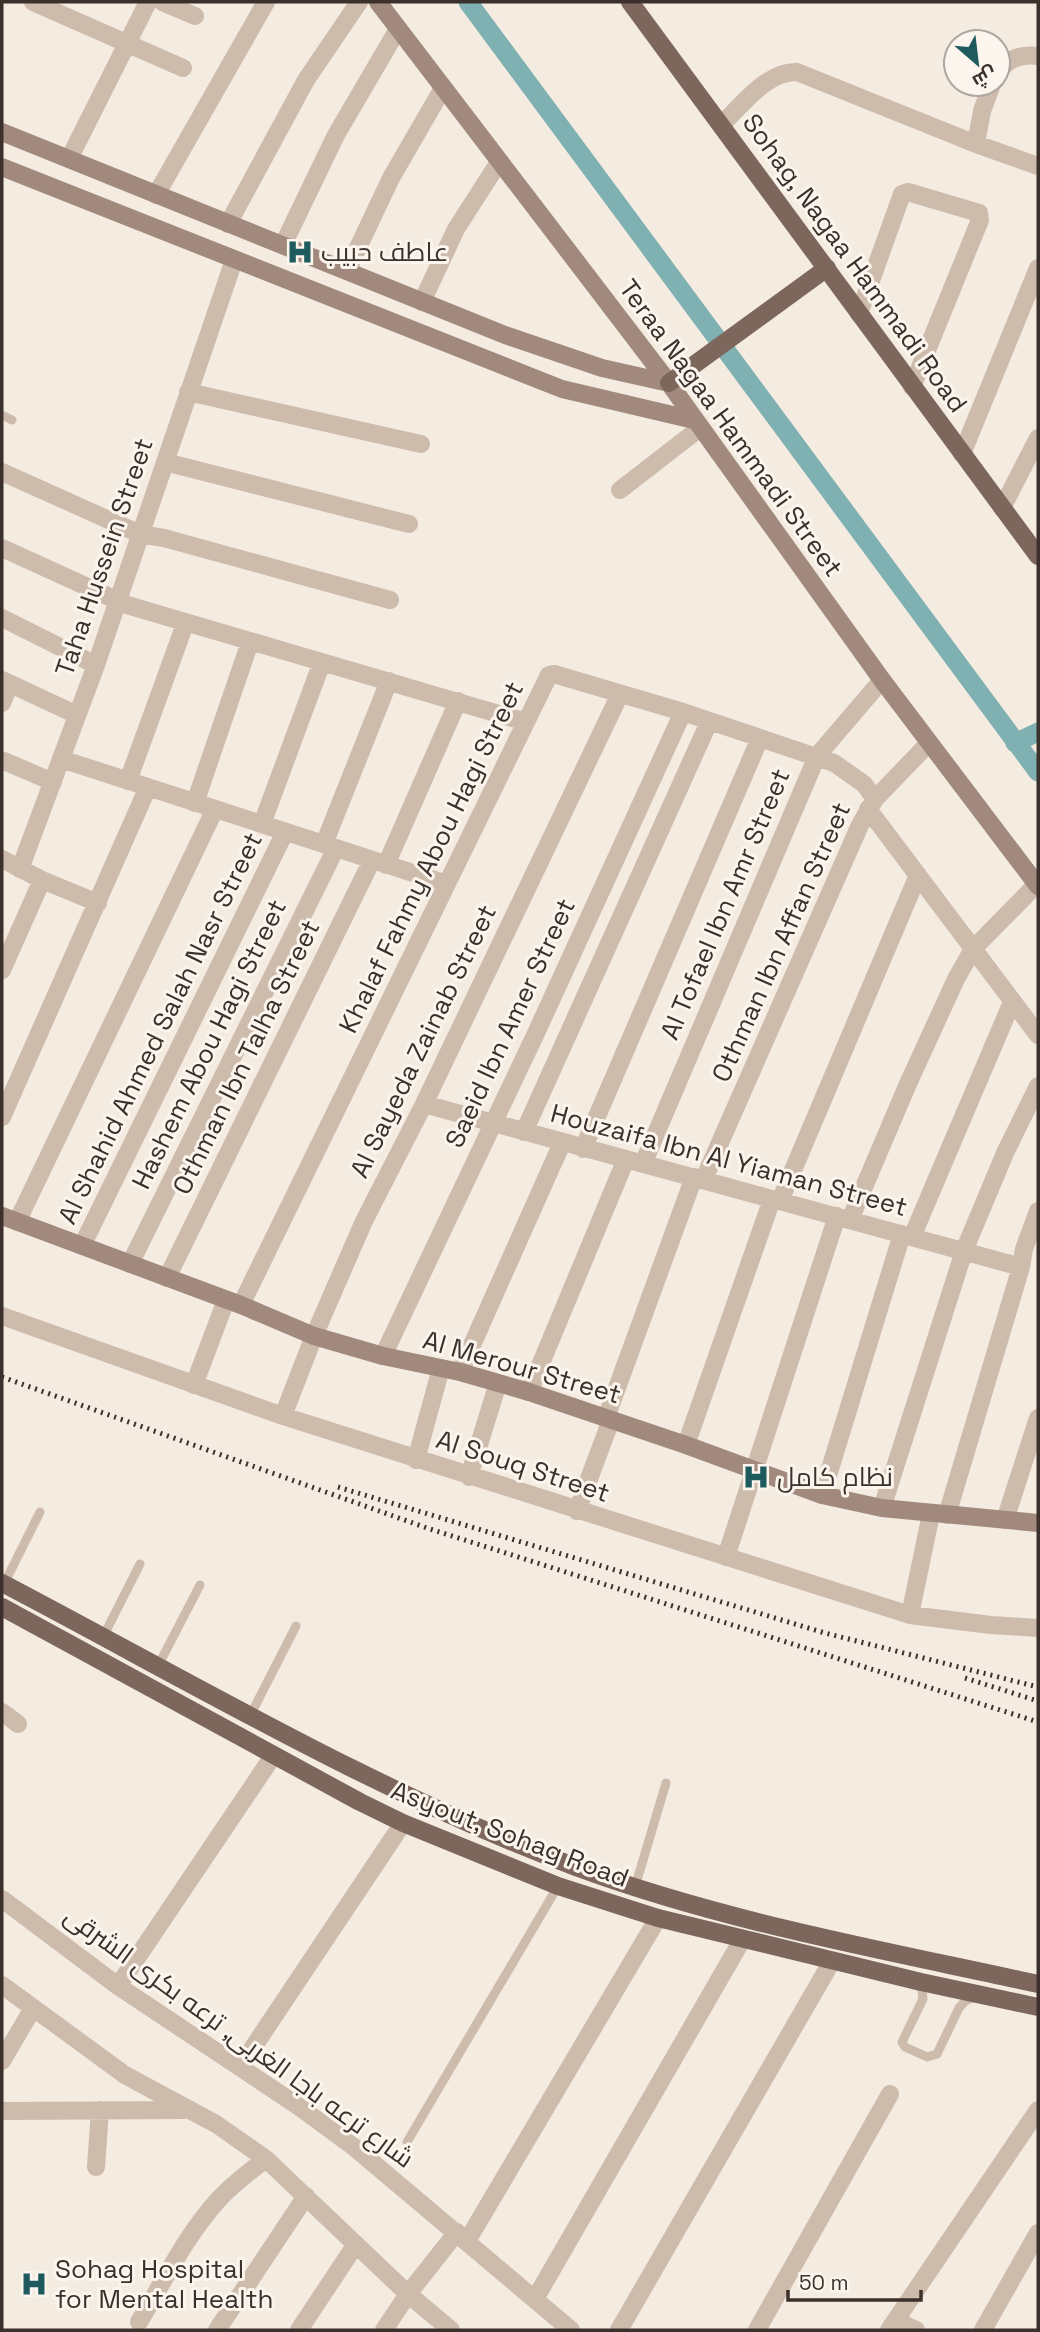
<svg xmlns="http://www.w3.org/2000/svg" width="1040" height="2332" viewBox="0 0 1040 2332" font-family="'Space Grotesk',Cairo,sans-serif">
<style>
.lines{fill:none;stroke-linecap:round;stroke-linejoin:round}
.canal{stroke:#7fb0b2;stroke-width:19}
.lane{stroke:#cdbbac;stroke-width:9}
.street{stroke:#cdbbac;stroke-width:18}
.secondary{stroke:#a18a7d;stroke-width:18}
.primary{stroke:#7d675c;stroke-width:18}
.rail{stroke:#3b302b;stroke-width:5;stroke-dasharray:2 5;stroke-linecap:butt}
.labels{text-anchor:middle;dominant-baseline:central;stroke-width:6;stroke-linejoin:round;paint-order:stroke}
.poi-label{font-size:26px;fill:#3b302b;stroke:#fbf5ee;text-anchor:start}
.street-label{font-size:26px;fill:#3b302b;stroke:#fbf5ee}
</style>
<rect width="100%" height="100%" fill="#f4ebe1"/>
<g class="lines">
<path class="canal" d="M 468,2 L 1038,772
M 1015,743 L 1038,732"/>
<path class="lane" d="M 2,415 L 12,420
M 4,1584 L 40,1512
M 103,1637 L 140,1564
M 158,1666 L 200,1585
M 250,1716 L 296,1626
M 635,1887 L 666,1783
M 921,1982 L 923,1999 L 902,2042 L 905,2047 L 927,2057 L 937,2054 L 959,2008 L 965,2001 L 977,1996
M 407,2142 L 558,1886"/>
<path class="street" d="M 33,2 L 183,68
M 162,2 L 195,16
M 998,72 C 1009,58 1021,54 1038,56
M 722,124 C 742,105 767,71 797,72 L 976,144 L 1038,166
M 976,144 L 982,111 L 992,84
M 69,159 L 148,2
M 156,195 L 266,2
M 228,224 L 306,80 L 359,2
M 283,245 L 336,135 L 398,29
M 347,271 L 391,178 L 443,88
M 422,302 L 456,229 L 499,162
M 859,314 L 902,194 L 908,192 L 979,213 L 980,220 L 912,387
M 188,392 L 421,444
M 962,454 L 1038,268
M 165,462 L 409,524
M 2,472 L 140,534 L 164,538 L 390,600
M 620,490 L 700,428
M 1002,508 L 1038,438
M 2,548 L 127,605 L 526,722
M 2,618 L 96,665
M 2,680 L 77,715
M 2,703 L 10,684
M 61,759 L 447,884
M 4,761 L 53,782
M 128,781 L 185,624
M 195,803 L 250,642
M 868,809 L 1038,1035
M 262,824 L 322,662
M 324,844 L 389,681
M 2,859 L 42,880 L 98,903
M 386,865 L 458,701
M 20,869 L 96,665 L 234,260
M 2,970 L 42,880
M 424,1104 L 1021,1267
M 2,1117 L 148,787
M 524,1132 L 709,722
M 583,1149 L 760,738
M 643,1164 L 817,756 L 882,680
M 704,1179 L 860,825 L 875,799 L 929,743
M 780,1201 L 918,875
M 850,1220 L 907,1086 L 956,979 L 973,949 L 1037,884
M 17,1222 L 215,809
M 912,1237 L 1012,1002
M 82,1246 L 285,832
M 130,1264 L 336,848
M 167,1278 L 372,860
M 241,1305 L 549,675 L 554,674 L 683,712 L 834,763 L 864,784 L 875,799
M 2,1316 L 283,1416 L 910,1615 L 991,1625 L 1038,1628
M 383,1356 L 537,1031 L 683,712
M 460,1372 L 562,1143
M 194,1385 L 226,1300
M 529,1392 L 626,1159
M 283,1416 L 314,1336 L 364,1221 L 424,1104 L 620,694
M 606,1418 L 694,1177
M 686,1445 L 772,1199
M 416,1460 L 441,1368
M 469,1477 L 498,1383
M 822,1495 L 902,1234
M 882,1508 L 964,1251 L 1005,1153 L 1038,1086
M 577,1511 L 611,1420
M 947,1515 L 1021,1267 L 1024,1249 L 1038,1211
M 1005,1520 L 1038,1418
M 726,1557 L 837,1216
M 910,1615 L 931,1514
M 2,1712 L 18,1724
M 2,1899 L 118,1986 L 298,2106 L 354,2147 L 571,2330
M 2,1985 L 125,2075 L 216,2124 L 266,2159 L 408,2294 L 451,2330
M 118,1986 L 273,1756
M 2,2061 L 33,2008
M 240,2067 L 403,1823
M 2,2111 L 184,2110
M 96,2167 L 100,2110
M 467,2241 L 658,1918
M 535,2299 L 742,1940
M 896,2321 L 916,2330
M 139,2322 C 164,2281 187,2233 220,2198 C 234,2183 250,2171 266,2159
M 217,2330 L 306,2196
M 299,2330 L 356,2244
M 384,2330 L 408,2294 L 457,2232
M 619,2330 L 832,1961
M 757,2330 L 890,2094
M 889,2330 L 1038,2110
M 983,2330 L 1038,2233"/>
<path class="secondary" d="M 378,2 L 669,383 L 882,680 L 1038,886
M 2,132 L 505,335 L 602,368 L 669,383
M 2,167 L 562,389 L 694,420
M 2,1216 L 241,1305 L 314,1336 L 383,1356 L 460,1372 L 529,1392 L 686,1445 L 822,1495 L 882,1508 L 1038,1523"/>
<path class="primary" d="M 630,2 L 1038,556
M 669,383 L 827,268
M 2,1583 C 191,1682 375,1792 576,1867 C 725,1922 883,1950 1038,1984
M 2,1607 L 360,1802 L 403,1823 L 558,1886 L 658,1918 L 921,1982 L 1038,2007"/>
<path class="rail" d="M 2,1377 L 427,1528 L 1038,1722
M 338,1487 L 825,1633 L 1038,1687
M 965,1678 L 1038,1701"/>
</g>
<defs>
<g id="hospital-bare" transform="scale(2.1)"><path d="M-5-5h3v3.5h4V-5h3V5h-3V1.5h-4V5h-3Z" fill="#1f5a5e" stroke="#fbf5ee" stroke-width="2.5" paint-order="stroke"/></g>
</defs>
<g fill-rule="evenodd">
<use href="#hospital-bare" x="300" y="252"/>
<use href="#hospital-bare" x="756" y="1477"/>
<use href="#hospital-bare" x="34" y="2284"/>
</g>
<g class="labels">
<g class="poi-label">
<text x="321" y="252">عاطف حبيب</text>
<text x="777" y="1477">نظام كامل</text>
<text x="55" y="2269">Sohag Hospital<tspan x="55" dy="30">for Mental Health</tspan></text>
</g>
<g class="street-label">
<text transform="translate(855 263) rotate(54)">Sohag, Nagaa Hammadi Road</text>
<text transform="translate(731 428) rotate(54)">Teraa Nagaa Hammadi Street</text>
<text transform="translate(104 557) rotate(-71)">Taha Hussein Street</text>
<text transform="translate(431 857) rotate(-64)">Khalaf Fahmy Abou Hagi Street</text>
<text transform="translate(725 904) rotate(-67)">Al Tofael Ibn Amr Street</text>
<text transform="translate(781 942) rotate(-66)">Othman Ibn Affan Street</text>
<text transform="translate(510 1023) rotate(-65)">Saeid Ibn Amer Street</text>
<text transform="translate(160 1028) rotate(-64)">Al Shahid Ahmed Salah Nasr Street</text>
<text transform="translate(423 1041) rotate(-64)">Al Sayeda Zainab Street</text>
<text transform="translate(209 1044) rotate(-64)">Hashem Abou Hagi Street</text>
<text transform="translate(246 1057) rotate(-64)">Othman Ibn Talha Street</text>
<text transform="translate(729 1160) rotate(15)">Houzaifa Ibn Al Yiaman Street</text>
<text transform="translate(522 1367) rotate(16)">Al Merour Street</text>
<text transform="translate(523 1466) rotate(18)">Al Souq Street</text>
<text transform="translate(510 1834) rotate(21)">Asyout, Sohag Road</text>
<text transform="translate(239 2037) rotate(36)">شارع ترعه باجا الغربى, ترعه بكرى الشرقى</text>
</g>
</g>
<rect width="1040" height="2332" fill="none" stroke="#3b302b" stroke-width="7"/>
<g transform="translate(977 63) rotate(152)"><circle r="33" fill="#fbf5ee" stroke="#aea6a0" stroke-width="2"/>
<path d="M0-5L12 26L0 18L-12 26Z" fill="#1f5a5e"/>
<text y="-10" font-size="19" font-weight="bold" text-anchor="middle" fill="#3b302b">ش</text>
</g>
<path d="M788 2290v10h133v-10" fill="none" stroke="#3b302b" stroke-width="3.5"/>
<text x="799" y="2290" font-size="21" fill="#3b302b" stroke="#fbf5ee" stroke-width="5" paint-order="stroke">50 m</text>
</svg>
